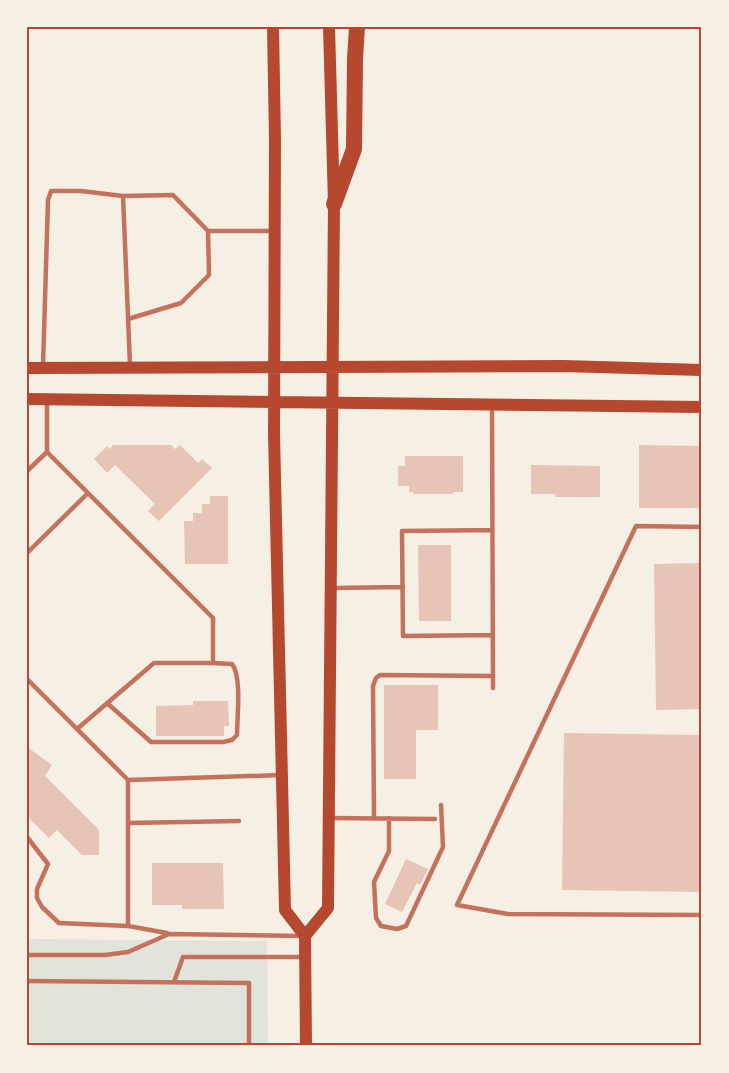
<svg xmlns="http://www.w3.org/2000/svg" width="729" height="1073" viewBox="0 0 729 1073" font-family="Karla,sans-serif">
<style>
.green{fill:#e2e4dc}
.building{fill:#e6c5b7}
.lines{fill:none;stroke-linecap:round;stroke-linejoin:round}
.service{stroke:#c5725c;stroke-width:4.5}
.secondary{stroke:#b5482f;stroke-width:12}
.motorway{stroke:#b5482f;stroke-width:16}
.neatline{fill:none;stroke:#b5482f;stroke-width:2}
</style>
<rect width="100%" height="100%" fill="#f6efe4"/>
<path class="green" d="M 27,939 L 267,941 L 268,1046 L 27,1046 Z"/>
<path class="building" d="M 113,445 L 171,445 L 175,449 L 180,445 L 198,463 L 202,459 L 212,468 L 159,521 L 148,511 L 155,504 L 115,465 L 107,473 L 94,459 L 107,446 L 110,449 Z
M 639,445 L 702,446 L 702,508 L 639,508 Z
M 405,456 L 463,456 L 463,492 L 453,492 L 453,494 L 413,494 L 413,492 L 409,492 L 409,486 L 398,486 L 398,466 L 405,466 Z
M 531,465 L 600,466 L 600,497 L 555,497 L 555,494 L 531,494 Z
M 210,496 L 228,496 L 228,564 L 185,564 L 184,521 L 193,521 L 193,513 L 202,513 L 202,504 L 210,504 Z
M 418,545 L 451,545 L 451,621 L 419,621 Z
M 702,563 L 702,709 L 656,710 L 654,564 Z
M 384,685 L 438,685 L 438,730 L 416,730 L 416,779 L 384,779 Z
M 193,701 L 228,701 L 229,726 L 224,726 L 224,736 L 156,736 L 156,706 L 193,705 Z
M 564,733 L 702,735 L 702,892 L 562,890 Z
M 27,747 L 52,765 L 45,776 L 99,830 L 99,855 L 82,855 L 57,830 L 49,838 L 27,816 Z
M 406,859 L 428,869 L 420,885 L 417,883 L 402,912 L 385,904 Z
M 152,863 L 223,863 L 224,909 L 182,909 L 182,905 L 152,905 Z"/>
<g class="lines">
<path class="service" d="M 128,319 L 181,303 L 209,275 L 208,231
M 130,365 L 123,196 L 173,195 L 208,231 L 275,231
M 43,366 L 48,200 L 51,191 L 81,191 L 123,196
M 47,401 L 47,452 L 213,618 L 213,663 L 154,663 L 77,729
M 492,406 L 493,688
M 27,471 L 47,452
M 702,527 L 636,526 L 457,905 L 508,914 L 702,915
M 492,530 L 402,531 L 403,636 L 493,635
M 27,553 L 88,493
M 331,588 L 403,587
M 27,679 L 128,780 L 128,926
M 107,703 L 151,742 L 223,742 L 232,740 L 237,735 C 237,719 242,676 232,664 L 213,663
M 128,780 L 281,775
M 330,818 L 435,819
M 374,818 L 373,686 L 376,678 L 380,675 L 493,676
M 389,818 L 389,851 L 374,882 L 376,918 L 381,926 L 397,929 L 406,926 L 443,847 L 441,805
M 128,823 L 239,821
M 27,837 L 48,864 L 37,889 L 37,898 L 42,907 L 59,923 L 128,926 L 167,933
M 27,955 L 105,955 L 128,952 L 169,934 L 303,936
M 27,981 L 249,983 L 249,1046
M 174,982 L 183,957 L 303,957"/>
<path class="secondary" d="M 273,27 L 275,140 L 274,434 L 285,910 L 305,936 L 306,1046
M 27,368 L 563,366 L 702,370
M 27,399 L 702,407
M 305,936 L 328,908 L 334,204 L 329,27"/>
<path class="motorway" d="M 334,204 L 354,149 L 355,59 L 357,27"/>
</g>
<rect width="729" height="1073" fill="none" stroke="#f6efe4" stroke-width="57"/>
<rect x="28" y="28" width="672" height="1016" class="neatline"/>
</svg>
